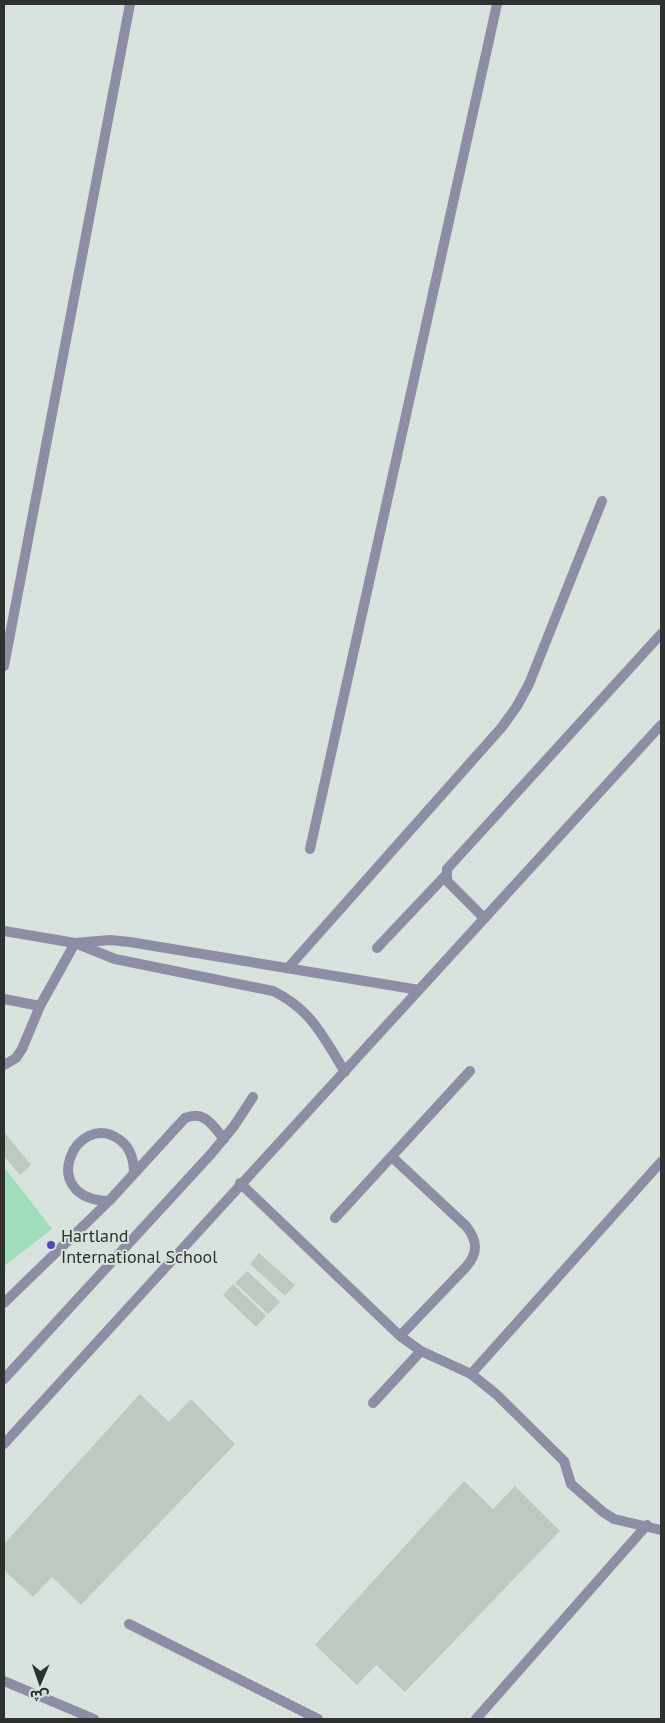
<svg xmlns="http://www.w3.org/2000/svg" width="665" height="1723" viewBox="0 0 665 1723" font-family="'PT Sans','Noto Sans Arabic',sans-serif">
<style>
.green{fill:#9fddbb}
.building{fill:#bec9c2}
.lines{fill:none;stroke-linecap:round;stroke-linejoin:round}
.lane{stroke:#8d8ea6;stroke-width:10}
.street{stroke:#8d8ea6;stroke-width:10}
.poi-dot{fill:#5644bc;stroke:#d8e3dd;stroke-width:2}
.labels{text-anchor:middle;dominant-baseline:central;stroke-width:4;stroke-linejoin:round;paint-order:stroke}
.poi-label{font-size:18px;fill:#2e322f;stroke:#d8e3dd;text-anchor:start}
</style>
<rect width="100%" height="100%" fill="#d8e3dd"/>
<path class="green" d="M 4,1167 L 52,1229 L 4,1266 Z"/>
<path class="building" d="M 4,1132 L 31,1165 L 20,1175 L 4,1156 Z
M 259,1253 L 295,1285 L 285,1296 L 250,1264 Z
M 247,1271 L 280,1302 L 268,1314 L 235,1283 Z
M 233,1284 L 266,1316 L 256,1327 L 223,1295 Z
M 140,1394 L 169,1422 L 191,1399 L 235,1444 L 81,1605 L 52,1577 L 33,1597 L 4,1570 L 4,1544 Z
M 464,1481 L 493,1509 L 515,1486 L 560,1531 L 405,1692 L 376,1665 L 357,1685 L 315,1645 Z"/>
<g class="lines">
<path class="lane" d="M 484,918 L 447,881 L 447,869 L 661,634
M 377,948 L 446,875
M 288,968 L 502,727 L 517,706 L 529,684 L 602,501
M 4,999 L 40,1006
M 4,1065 L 16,1058 L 22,1049 L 40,1006 L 75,943
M 392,1157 L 466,1226 C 478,1241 478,1253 466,1267 L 400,1336
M 240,1183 L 400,1336 L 421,1351 L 471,1374 L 496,1394 L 564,1461 L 571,1484 L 603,1512 L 614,1519 L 661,1530
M 109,1201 C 35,1199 76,1108 120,1140 C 131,1148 134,1160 134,1174
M 335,1218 L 470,1071
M 4,1303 L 109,1201 L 185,1118 C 205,1110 212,1125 224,1139
M 471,1374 L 661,1162
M 4,1379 L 211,1154 L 234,1126 L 253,1097
M 373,1403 L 421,1351
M 129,1624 L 318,1719
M 476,1719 L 647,1525"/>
<path class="street" d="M 4,666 L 130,4
M 310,849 L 497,4
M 4,931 L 75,943 L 115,959 L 273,991 C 311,1009 324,1038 345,1072
M 75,943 L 110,940 L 130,942 L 419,990
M 4,1444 L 661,725
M 4,1681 L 94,1719"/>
</g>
<circle class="poi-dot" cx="51" cy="1245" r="5"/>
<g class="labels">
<g class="poi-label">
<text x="61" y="1235">Hartland<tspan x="61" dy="21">International School</tspan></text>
</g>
</g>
<rect width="665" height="1723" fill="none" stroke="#2e322f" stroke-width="10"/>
<g transform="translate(40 1683) rotate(182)" stroke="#d8e3dd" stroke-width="4" paint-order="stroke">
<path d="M0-4L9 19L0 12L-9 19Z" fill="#2e322f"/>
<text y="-8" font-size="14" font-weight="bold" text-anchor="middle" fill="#2e322f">ش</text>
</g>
</svg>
